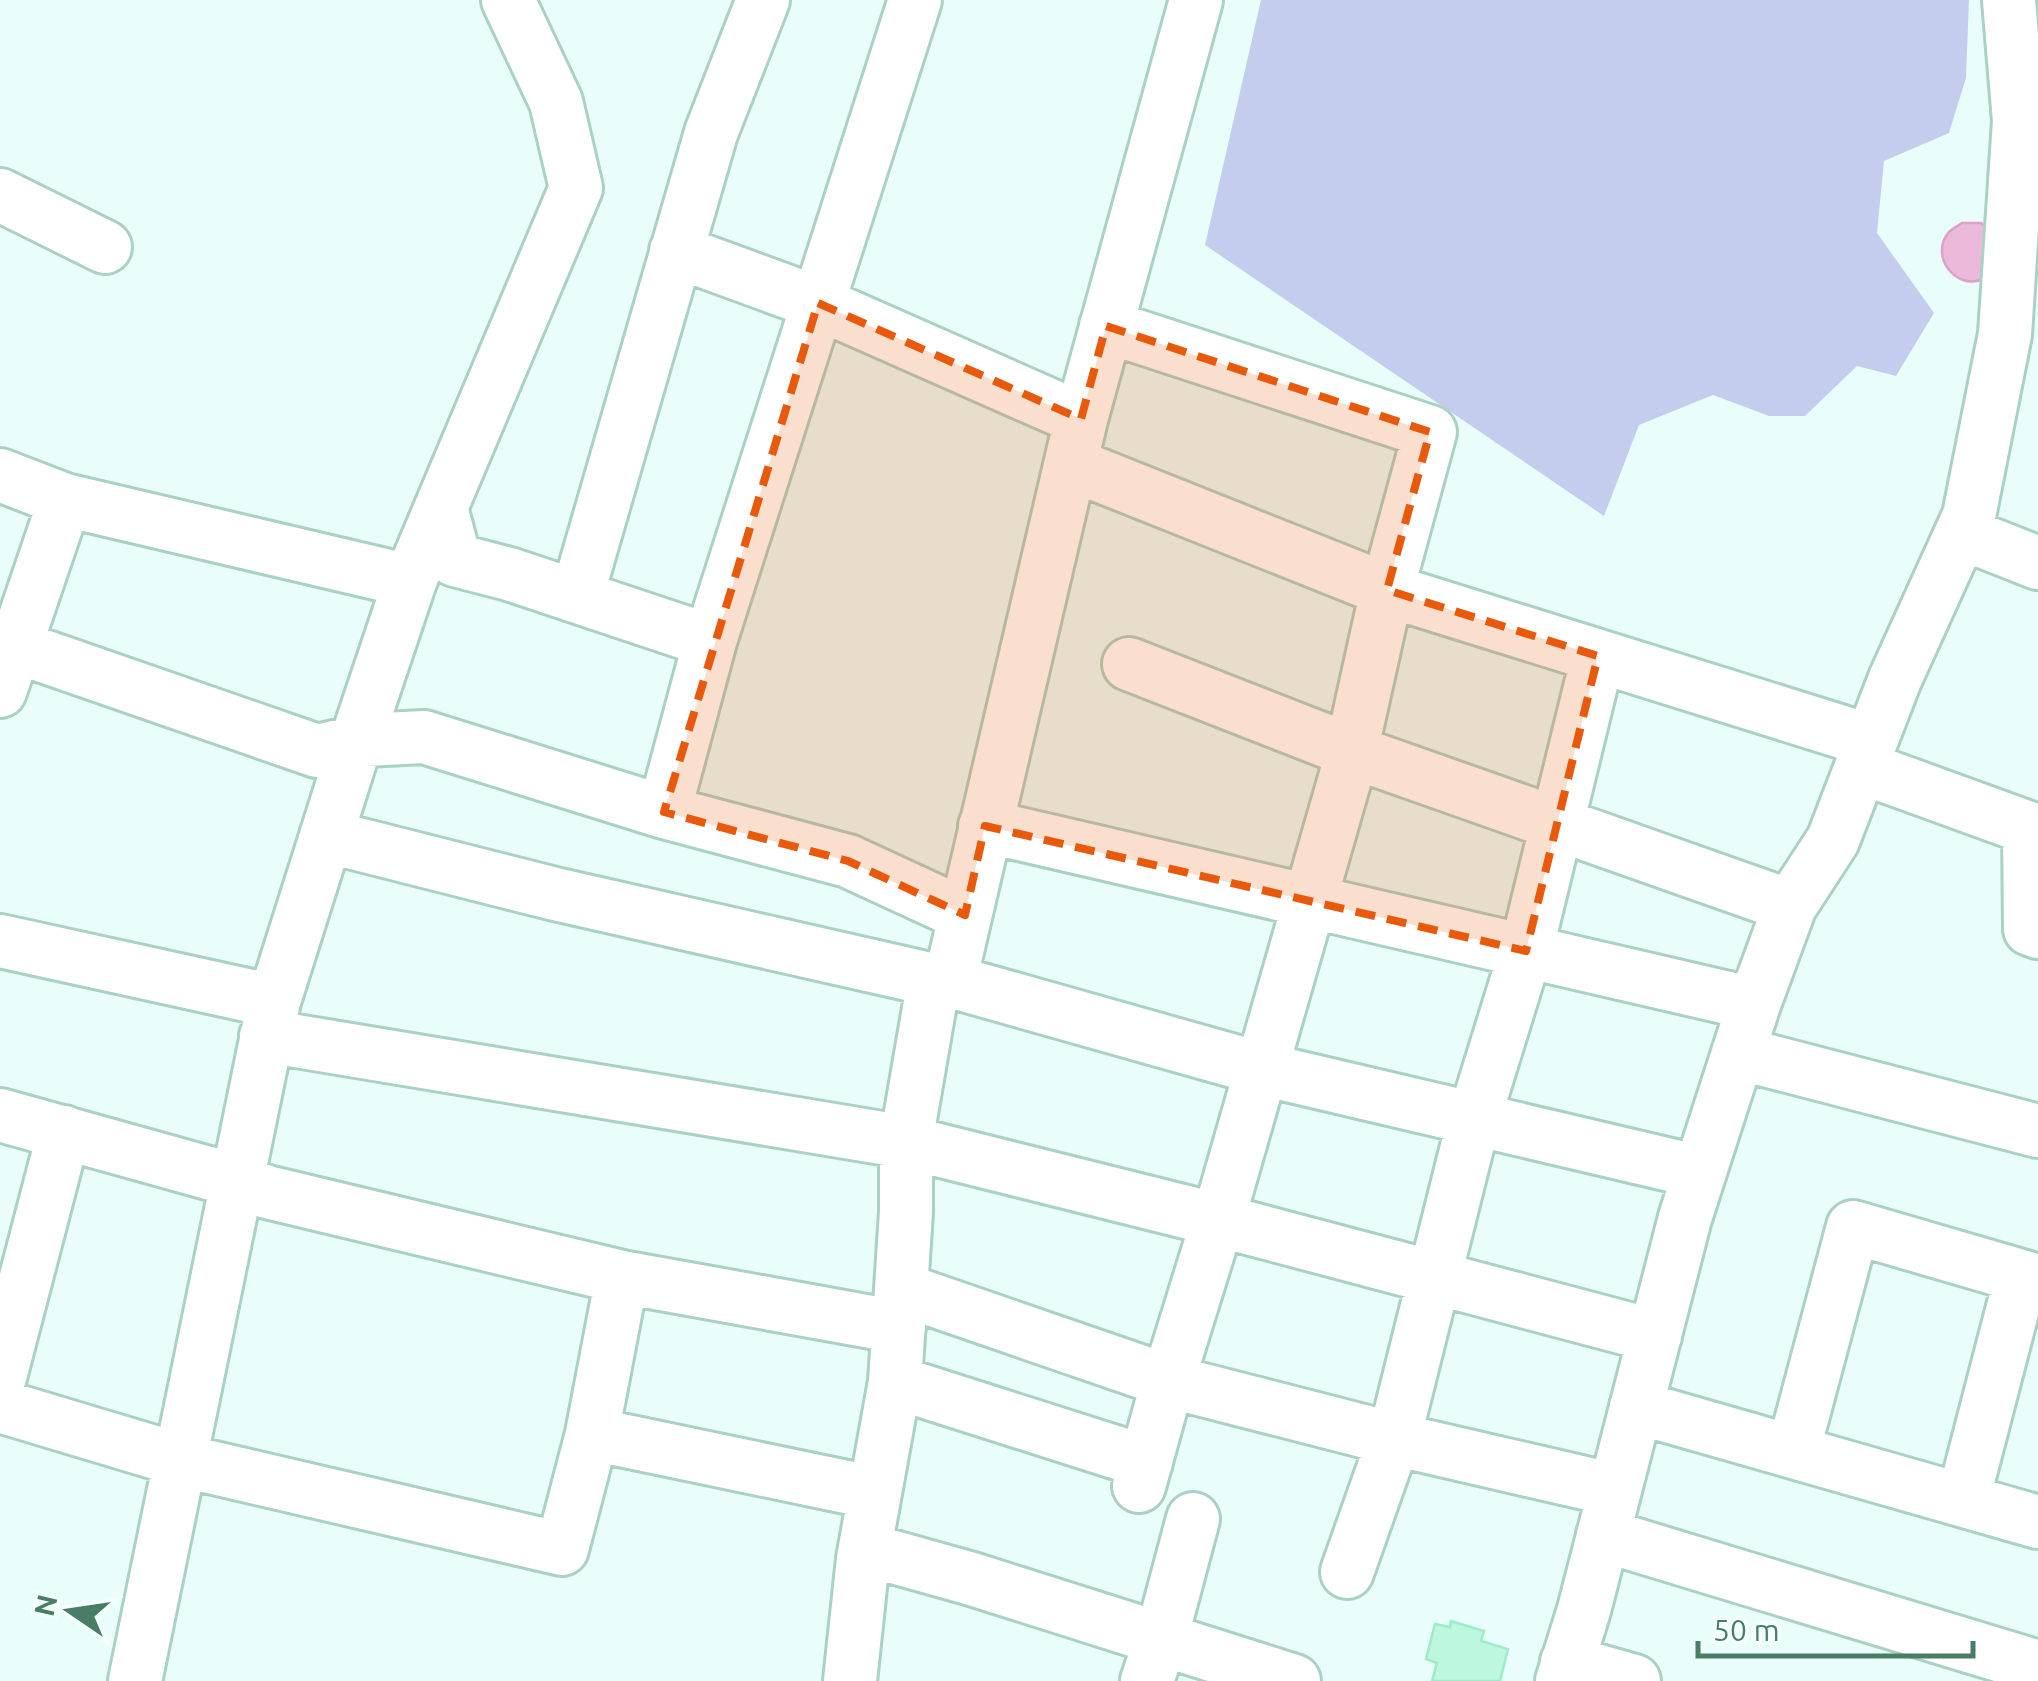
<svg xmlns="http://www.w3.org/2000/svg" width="2038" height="1681" viewBox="0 0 2038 1681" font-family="Ubuntu,sans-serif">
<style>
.green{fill:#c5cdef}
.water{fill:#ebbada;stroke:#de9fc8;stroke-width:2.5}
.building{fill:#bef7e0;stroke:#9cecca;stroke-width:2.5}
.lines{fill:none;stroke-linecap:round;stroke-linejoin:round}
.minor-casing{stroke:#aad1c3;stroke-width:58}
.minor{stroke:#fff;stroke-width:52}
.marked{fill:#e8590c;fill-opacity:0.2;stroke:#e8590c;stroke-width:8;stroke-dasharray:20 12;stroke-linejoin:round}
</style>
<rect width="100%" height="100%" fill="#e9fefa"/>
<path class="green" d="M 1261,0 L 1969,0 L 1966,78 L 1949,133 L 1884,161 L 1877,233 L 1934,313 L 1896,376 L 1857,366 L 1805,416 L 1769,416 L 1713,395 L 1639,425 L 1604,516 L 1205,245 Z"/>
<path class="water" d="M 1962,223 L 1981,223 L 1996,234 L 1996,270 C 1992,273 1988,277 1983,279 C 1955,291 1929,255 1949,232 C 1953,228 1958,226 1962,223 Z"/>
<path class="building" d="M 1451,1621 L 1484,1631 L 1481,1641 L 1508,1649 L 1500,1681 L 1432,1681 L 1437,1663 L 1426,1659 L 1435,1624 L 1450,1627 Z"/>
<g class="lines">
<g class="minor-casing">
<path id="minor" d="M 0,195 L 105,247
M 676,251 L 818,303 L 1081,419
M 1106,326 L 1430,432 L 1387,590 L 1346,775 L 1218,1220 L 1168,1381 L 1394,1439 L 1615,1490
M 1071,464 L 1387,590 L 1871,741
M 0,475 L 65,500 L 410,581
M 441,508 L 455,560 L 509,574 L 710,641
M 1962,533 L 2038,563
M 577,596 L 711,133 L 763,0
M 0,641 L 317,751 L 365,740 L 424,737 L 664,812 L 848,861 L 965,915
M 1129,664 L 1362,755 L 1790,906
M 0,691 L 65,500
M 1861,767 L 2029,828 L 2030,929 L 2038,932
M 664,812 L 710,641 L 915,0
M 985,826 L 1754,1004
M 326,836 L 555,894 L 934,980
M 0,941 L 274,1001
M 950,981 L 1262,1069 L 1700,1172
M 266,1036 L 906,1142 L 1218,1220 L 1655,1336
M 1738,1053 L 2038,1131
M 0,1115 L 237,1181 L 267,1192 L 622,1277 L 899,1327
M 901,1289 L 1168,1381 L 1139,1486
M 0,1377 L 64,1132
M 895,1382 L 1146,1462
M 0,1406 L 180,1460 L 562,1549 L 592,1434 L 622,1277
M 1636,1407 L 2038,1522
M 592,1434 L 875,1493
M 1793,1452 L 1853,1227 L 2038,1281
M 1963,1500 L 2021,1277
M 1603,1535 L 2038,1667
M 865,1549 L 972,1579 L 1294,1681
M 1347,1572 L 1394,1439 L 1474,1119 L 1526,951 L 1598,656
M 1567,1662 L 1634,1681
M 135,1681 L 274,1001 L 356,742 L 410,581 L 576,188 L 556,102 L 508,0
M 850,1681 L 863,1559 L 895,1382 L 906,1212 L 906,1142 L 934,980 L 950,981 L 1081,419 L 1196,0
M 1147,1681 L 1161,1639 L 1193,1519
M 1562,1681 L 1584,1610 L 1685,1218 L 1754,1004 L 1790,906 L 1833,840 L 1895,679 L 1969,516 L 2005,334 L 2019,121 L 2009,0"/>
</g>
<use href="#minor" class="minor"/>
</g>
<path class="marked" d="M 818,303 L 1081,419 L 1106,326 L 1430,432 L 1387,590 L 1598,656 L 1526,951 L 985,826 L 965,915 L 848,861 L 664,812 Z"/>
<g transform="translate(70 1611) rotate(283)" stroke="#f2fffc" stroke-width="8" paint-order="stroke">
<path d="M0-8L18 38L0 25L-18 38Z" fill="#497d66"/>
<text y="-15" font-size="28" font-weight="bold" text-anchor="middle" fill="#497d66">N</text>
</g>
<path d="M1698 1641v15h275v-15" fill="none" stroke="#497d66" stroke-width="5"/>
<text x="1713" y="1641" font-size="30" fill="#497d66" stroke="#f2fffc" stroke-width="8" paint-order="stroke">50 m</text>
</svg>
